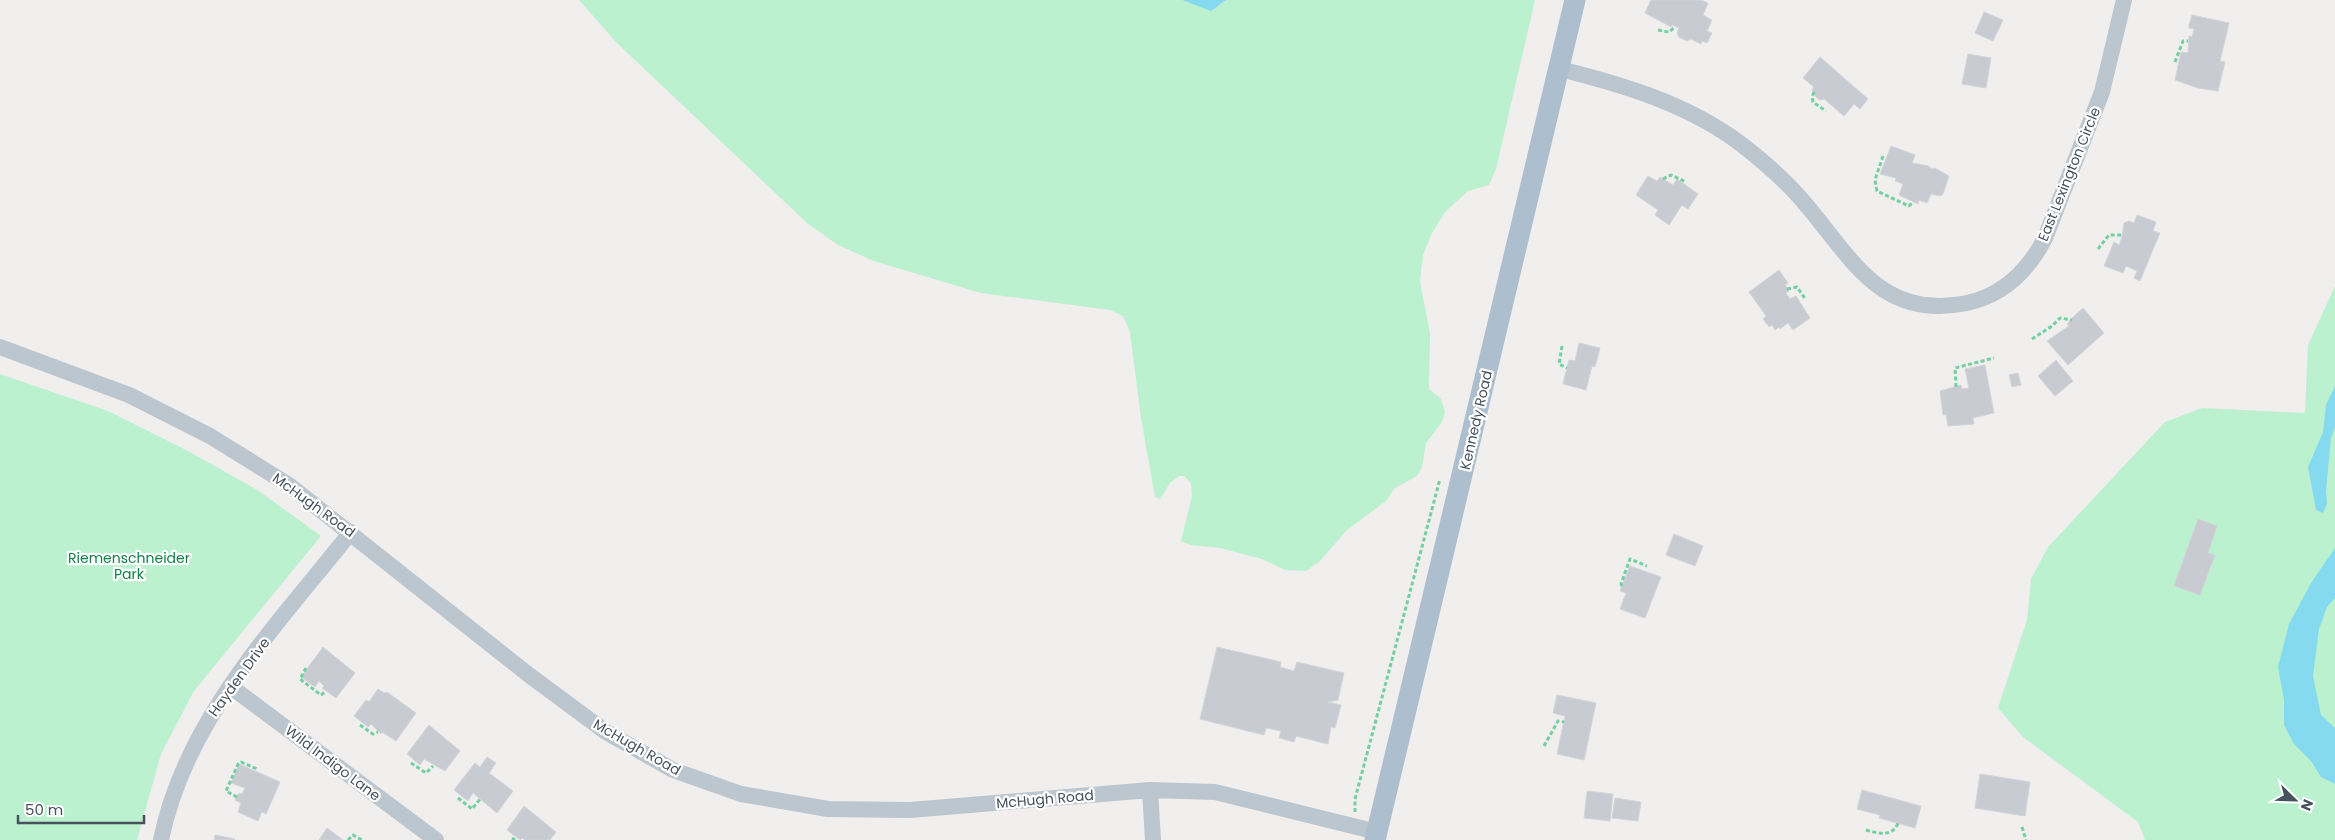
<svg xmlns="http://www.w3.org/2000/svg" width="2335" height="840" viewBox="0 0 2335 840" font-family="Poppins,sans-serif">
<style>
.green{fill:#bbf1cf}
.water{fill:#86daef}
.building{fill:#c8cbd1;stroke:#d2d5da}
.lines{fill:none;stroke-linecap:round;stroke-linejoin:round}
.path{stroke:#72d0a1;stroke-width:3;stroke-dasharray:4 2.5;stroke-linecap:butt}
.minor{stroke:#bcc6ce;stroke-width:16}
.major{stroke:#adbece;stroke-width:21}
.labels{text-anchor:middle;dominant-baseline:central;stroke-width:4.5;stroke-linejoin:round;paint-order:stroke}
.street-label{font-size:14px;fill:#46525d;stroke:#fff}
.park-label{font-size:14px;fill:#138149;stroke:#fff}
</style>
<rect width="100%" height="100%" fill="#f1eeee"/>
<path class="green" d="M 579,0 L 1182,0 C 1197,6 1212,13 1226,0 L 1535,0 L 1496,169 L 1489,185 L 1468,191 L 1445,212 L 1432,233 L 1423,255 L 1420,281 L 1430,334 L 1429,389 L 1441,399 L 1445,412 L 1442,422 L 1426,443 L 1422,467 L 1417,476 L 1395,488 L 1386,501 L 1347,530 L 1319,562 L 1306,571 L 1285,570 L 1262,559 L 1220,548 L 1190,545 L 1181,541 L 1192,496 L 1191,483 L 1184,476 L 1179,476 L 1170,483 L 1160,499 L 1155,497 L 1141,418 L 1130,332 L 1123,316 L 1110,310 L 981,293 L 874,261 L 838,245 L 807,223 L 617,43 Z
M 2335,286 L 2335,840 L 2145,840 L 2138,822 L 2023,737 L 1998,708 L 2027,620 L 2031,579 L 2048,547 L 2165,422 L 2202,408 L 2305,413 L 2308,345 Z
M 0,374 L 108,411 L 190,452 L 259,491 L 321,536 L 194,691 L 161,754 L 137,840 L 0,840 Z"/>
<path class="water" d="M 1182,0 L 1226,0 L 1211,11 Z
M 2335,386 L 2335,427 L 2331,438 L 2326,491 L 2327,504 L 2323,513 L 2316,510 L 2308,467 L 2323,432 L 2326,405 Z
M 2335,548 L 2335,598 L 2327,607 L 2319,629 L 2313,676 L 2321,715 L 2335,728 L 2335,784 L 2321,777 L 2311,761 L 2294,744 L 2284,725 L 2284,700 L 2278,667 L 2289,624 L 2311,583 Z"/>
<path class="building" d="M 1651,0 L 1701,0 L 1708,3 L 1703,15 L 1712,20 L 1707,31 L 1712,33 L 1707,43 L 1702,41 L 1701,44 L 1691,39 L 1687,41 L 1679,37 L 1677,33 L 1679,28 L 1672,25 L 1671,27 L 1645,13 Z
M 1984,12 L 2003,20 L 1993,41 L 1975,33 Z
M 2192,15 L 2229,23 L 2220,61 L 2225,62 L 2218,91 L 2198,88 L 2175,80 L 2181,52 L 2188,53 L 2189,36 L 2192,37 L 2194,29 L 2189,28 L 2189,25 Z
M 1968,54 L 1991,58 L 1986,88 L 1962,84 Z
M 1820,57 L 1868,99 L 1860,109 L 1854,104 L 1844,116 L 1824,99 L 1820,100 L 1816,97 L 1812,90 L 1814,87 L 1803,78 Z
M 1891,146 L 1915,155 L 1912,163 L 1929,166 L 1931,169 L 1935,168 L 1949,176 L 1943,194 L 1941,196 L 1931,194 L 1927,203 L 1919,200 L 1918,204 L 1899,195 L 1903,184 L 1895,181 L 1896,178 L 1880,174 Z
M 1648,176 L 1657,181 L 1660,177 L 1673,185 L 1677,179 L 1698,194 L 1688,209 L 1682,205 L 1669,225 L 1655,215 L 1658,210 L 1636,195 Z
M 2137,215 L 2156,222 L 2153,231 L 2160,233 L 2140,281 L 2134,278 L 2137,271 L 2126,266 L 2123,273 L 2104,266 L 2114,242 L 2119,245 L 2122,237 L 2124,223 L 2129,221 L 2134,223 Z
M 1779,270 L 1788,283 L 1785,285 L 1789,291 L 1786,293 L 1790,299 L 1796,296 L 1810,318 L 1793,330 L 1788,323 L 1780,329 L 1779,327 L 1775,330 L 1772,325 L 1769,327 L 1763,319 L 1766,316 L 1749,292 Z
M 2083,308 L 2104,333 L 2068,365 L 2047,341 L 2069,326 L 2067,324 L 2072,318 Z
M 1579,343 L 1600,348 L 1595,367 L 1592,366 L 1586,390 L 1563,384 L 1569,360 L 1575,361 Z
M 2056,360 L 2073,381 L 2055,396 L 2038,376 Z
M 1985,365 L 1994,413 L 1973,418 L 1974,424 L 1948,426 L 1946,414 L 1943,415 L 1940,391 L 1961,385 L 1962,389 L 1969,388 L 1965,369 Z
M 2018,373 L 2021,385 L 2012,387 L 2009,375 Z
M 2198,519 L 2217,526 L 2208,553 L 2215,555 L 2200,595 L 2174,586 Z
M 1674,534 L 1703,546 L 1695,566 L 1666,555 Z
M 1630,566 L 1661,577 L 1645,618 L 1620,609 L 1626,593 L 1620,591 Z
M 323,647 L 355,673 L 336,698 L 322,688 L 324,686 L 319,681 L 315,687 L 301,677 Z
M 1217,647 L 1281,662 L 1280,667 L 1294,671 L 1297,662 L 1344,673 L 1338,700 L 1328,702 L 1341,705 L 1335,728 L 1331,727 L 1328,744 L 1296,736 L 1294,742 L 1279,738 L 1281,731 L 1266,728 L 1264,735 L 1200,719 Z
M 378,689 L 384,693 L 387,692 L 416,713 L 396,741 L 382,732 L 381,734 L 371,724 L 368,727 L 354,716 L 366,700 L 369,702 Z
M 1557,695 L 1596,703 L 1584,760 L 1557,754 L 1565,716 L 1553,713 Z
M 429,725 L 460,751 L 445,771 L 424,759 L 420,765 L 407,754 Z
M 487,757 L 496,763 L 489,773 L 513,791 L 497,813 L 473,793 L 468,801 L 454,790 L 475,763 L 480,767 Z
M 239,764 L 280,782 L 266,814 L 262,812 L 258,821 L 238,812 L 241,803 L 235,800 L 239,793 L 242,794 L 245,788 L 231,783 Z
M 1980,774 L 2030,782 L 2025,816 L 1975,808 Z
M 1862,790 L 1921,806 L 1915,828 L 1879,818 L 1880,815 L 1857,809 Z
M 1587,791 L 1613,794 L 1610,821 L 1584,818 Z
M 1615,798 L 1641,802 L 1638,821 L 1612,818 Z
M 524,806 L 556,832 L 550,840 L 525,840 L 522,838 L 520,840 L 507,830 Z
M 327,828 L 343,840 L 319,840 Z
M 215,835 L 235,839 L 235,840 L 214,840 Z"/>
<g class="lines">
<path class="path" d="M 1658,30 L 1669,32 L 1675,27
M 2175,62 L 2183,41 L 2188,41
M 1814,92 L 1812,97 L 1813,102 L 1826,111
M 1883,156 L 1875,180 L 1877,191 L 1909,206 L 1913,202
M 1663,179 L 1671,175 L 1686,182
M 2098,249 L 2109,235 L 2123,235
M 1787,289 L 1797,287 L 1806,300
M 2032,339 L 2052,326 L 2060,318 L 2072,320
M 1562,346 L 1559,364 L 1567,368
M 1956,387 L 1955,368 L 1994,358
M 1622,586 L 1621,584 L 1630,559 L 1647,566
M 306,668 L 300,679 L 321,695 L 326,691
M 360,725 L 373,734 L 378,732
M 1544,746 L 1558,721 L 1564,722
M 411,763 L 426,773 L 433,766
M 237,797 L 226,791 L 238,764 L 241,762 L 257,769
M 458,798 L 472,809 L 481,798
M 1355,812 L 1355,799 L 1440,479
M 2022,827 L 2026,840
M 1866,830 C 1878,833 1892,838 1898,823
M 512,838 L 515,840
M 348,840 L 353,835 L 362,840"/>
<path class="minor" d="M 1560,69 C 1624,85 1688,104 1741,144 C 1763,161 1784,179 1802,200 C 1851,256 1879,321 1967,303 C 2004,295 2028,271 2045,238 L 2102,92 L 2124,0
M 0,347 L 129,395 L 210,436 L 289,485 L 529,675 L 606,732 L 673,770 L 741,794 L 828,809 L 910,810 L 1150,790 L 1215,792 L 1377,832
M 230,686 L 436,840
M 1150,790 L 1153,840
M 161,840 C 185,720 277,625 351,532"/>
<path class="major" d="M 1375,840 L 1575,0"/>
</g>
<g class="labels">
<g class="street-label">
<text transform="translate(2069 174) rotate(-68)">East Lexington Circle</text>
<text transform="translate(1476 420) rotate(-77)">Kennedy Road</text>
<text transform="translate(314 505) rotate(36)">McHugh Road</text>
<text transform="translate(239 677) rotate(-54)">Hayden Drive</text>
<text transform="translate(637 747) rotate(30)">McHugh Road</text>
<text transform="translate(333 763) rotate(37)">Wild Indigo Lane</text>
<text transform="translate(1045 799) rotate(-5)">McHugh Road</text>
</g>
<g class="park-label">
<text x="129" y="558">Riemenschneider<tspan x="129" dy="16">Park</tspan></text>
</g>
</g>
<g transform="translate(2295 800) rotate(113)" stroke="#ffffff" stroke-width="4" paint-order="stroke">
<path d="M0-4L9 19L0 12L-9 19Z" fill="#46525d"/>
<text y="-8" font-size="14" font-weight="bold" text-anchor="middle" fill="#46525d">N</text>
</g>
<path d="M18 815v8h126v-8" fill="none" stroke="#46525d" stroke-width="2.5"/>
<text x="25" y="815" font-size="15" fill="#46525d" stroke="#ffffff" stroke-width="4" paint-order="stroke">50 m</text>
</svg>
